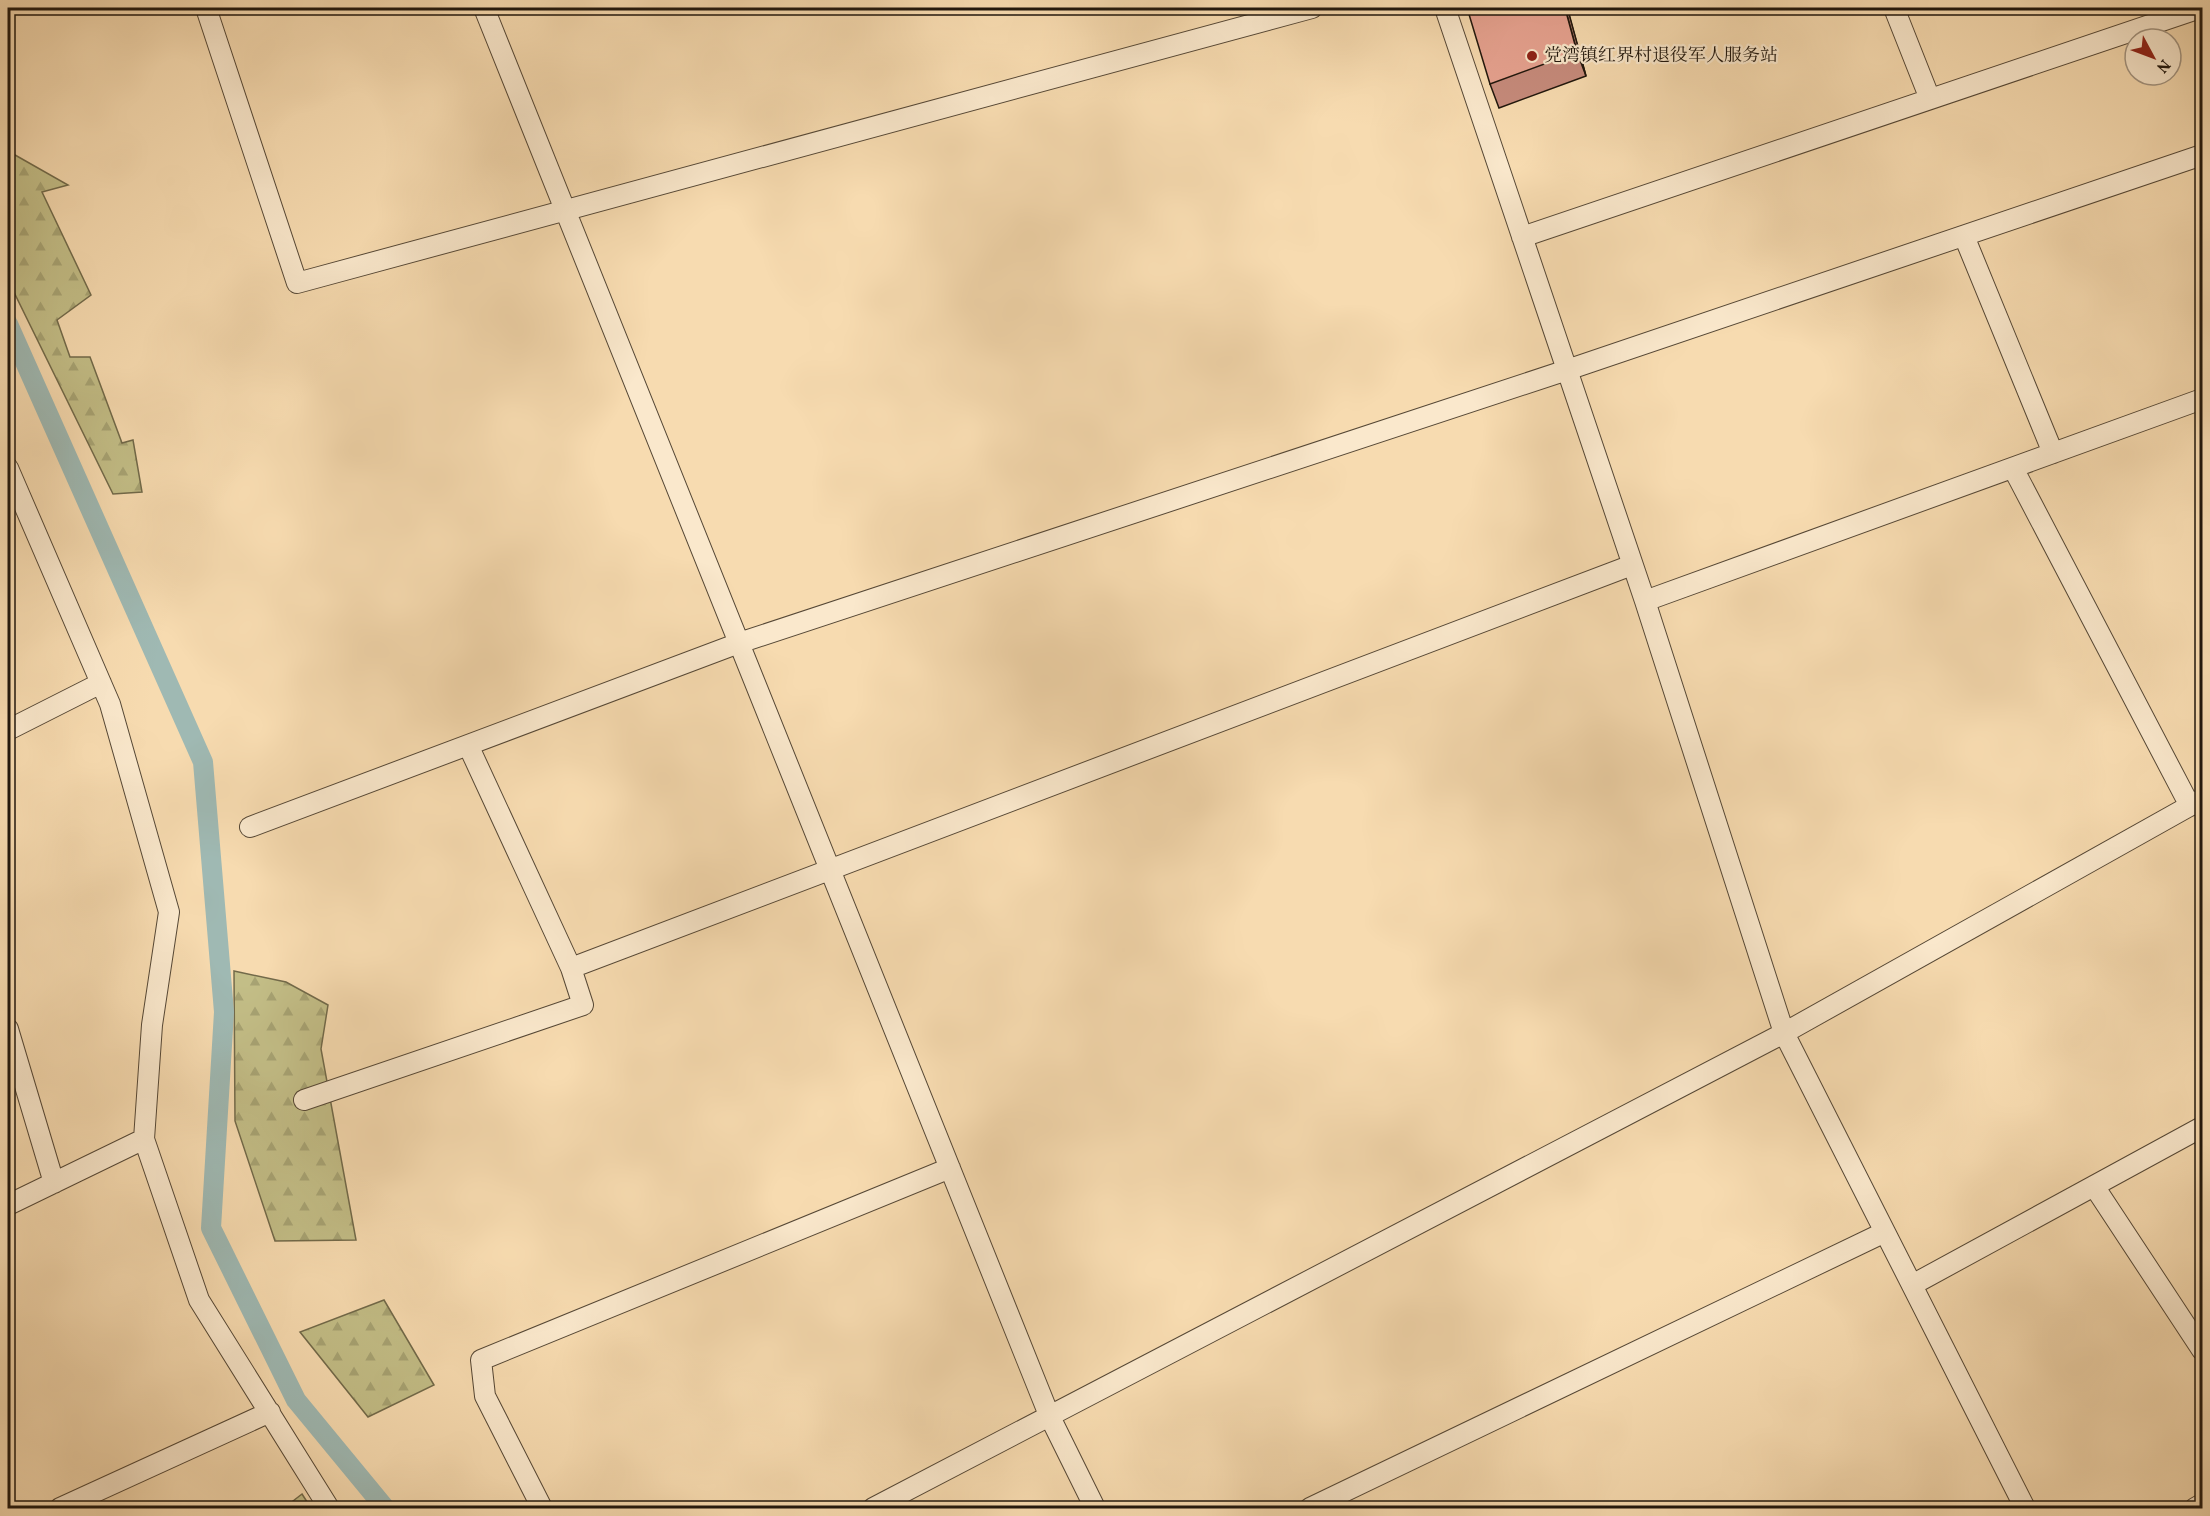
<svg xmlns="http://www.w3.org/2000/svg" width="2210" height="1516" viewBox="0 0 2210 1516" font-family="Vollkorn,'Noto Serif SC',serif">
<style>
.forest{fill:url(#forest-firs);stroke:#726a4a;stroke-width:1.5}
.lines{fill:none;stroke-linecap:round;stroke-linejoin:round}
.canal{stroke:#9fb9b3;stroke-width:20}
.minor-casing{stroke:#564836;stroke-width:22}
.minor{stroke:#fae8cc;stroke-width:20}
.wall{fill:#c68b7c;stroke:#20170d;stroke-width:1.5}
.shaded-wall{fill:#a17165;stroke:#20170d;stroke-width:1.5}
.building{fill:#e6a290;stroke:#20170d;stroke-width:1.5}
.poi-dot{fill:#8f2418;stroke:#fae8cc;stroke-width:2}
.labels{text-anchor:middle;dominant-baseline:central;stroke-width:4.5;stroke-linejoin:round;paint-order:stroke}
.poi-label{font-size:18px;fill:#20170d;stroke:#fae8cc;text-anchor:start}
</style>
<defs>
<pattern id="forest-firs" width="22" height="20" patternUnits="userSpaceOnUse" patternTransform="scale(1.5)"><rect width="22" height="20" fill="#c3be87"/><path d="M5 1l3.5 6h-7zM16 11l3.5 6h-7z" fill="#a7a373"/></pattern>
</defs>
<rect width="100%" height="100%" fill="#f7dbb0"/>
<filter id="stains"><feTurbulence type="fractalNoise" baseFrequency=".00333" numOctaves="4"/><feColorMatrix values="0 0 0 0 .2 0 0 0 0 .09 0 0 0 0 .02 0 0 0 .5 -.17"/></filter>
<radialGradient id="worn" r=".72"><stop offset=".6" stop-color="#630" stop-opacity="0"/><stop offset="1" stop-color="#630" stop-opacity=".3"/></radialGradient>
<path class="forest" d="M 8,151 L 68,185 L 42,192 L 91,295 L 57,320 L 70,357 L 90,357 L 122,443 L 133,440 L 142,492 L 113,494 L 8,280 Z
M 234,971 L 286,982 L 328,1005 L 321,1049 L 356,1240 L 275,1241 L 235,1121 Z
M 384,1300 L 434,1385 L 368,1417 L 300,1332 Z
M 302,1494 L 311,1508 L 284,1508 Z"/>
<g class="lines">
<path class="canal" d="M 8,324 L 203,762 L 224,1012 L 211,1228 L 296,1400 L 385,1508"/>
<g class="minor-casing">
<path id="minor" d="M 206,8 L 297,283 L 1312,8
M 484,8 L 1049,1415 L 1095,1508
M 1445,8 L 1645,601 L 1784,1033 L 2025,1508
M 1894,8 L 1930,99
M 1964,236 L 2053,453
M 1522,237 L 2200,8
M 8,468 L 110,704 L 169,912 L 152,1025 L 144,1139 L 199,1300 L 329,1508
M 2013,468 L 2190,806
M 1645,601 L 2202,399
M 8,730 L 101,683
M 250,827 L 739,643 L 1567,370 L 2202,155
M 571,968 L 1632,565
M 8,1029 L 54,1183
M 304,1100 L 583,1005 L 571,968 L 468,745
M 2094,1186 L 2202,1350
M 8,1205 L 144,1139
M 1912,1285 L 2202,1127
M 60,1508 L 270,1412
M 542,1508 L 485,1396 L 481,1360 L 950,1168
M 873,1508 L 1784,1033 L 2202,799
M 1310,1508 L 1885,1232
M 2195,1508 L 2202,1504"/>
</g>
<use href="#minor" class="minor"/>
</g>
<path class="wall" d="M 1567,8 L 1586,76 L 1499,108 L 1490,84 Z"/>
<path class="shaded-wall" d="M 1565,8 L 1567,8 L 1568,10 L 1586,76 L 1577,52 Z"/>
<path class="building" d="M 1481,8 L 1565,8 L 1577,52 L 1490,84 L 1468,11 Z"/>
<circle class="poi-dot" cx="1532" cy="56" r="6"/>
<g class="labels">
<g class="poi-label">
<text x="1544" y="56">党湾镇红界村退役军人服务站</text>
</g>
</g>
<rect width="2210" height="1516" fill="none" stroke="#f7dbb0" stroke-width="30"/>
<rect x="9" y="9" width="2192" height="1498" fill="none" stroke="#20170d" stroke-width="3"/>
<rect x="15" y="15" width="2180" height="1486" fill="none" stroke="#20170d" stroke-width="1.5"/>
<g transform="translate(2153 57) rotate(131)"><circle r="28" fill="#fae8cc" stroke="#a39480" stroke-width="1.5"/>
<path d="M0-4.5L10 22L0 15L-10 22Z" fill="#8f2418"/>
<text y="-9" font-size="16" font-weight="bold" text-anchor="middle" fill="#20170d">N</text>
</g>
<rect width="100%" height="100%" filter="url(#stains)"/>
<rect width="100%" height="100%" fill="url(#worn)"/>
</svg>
